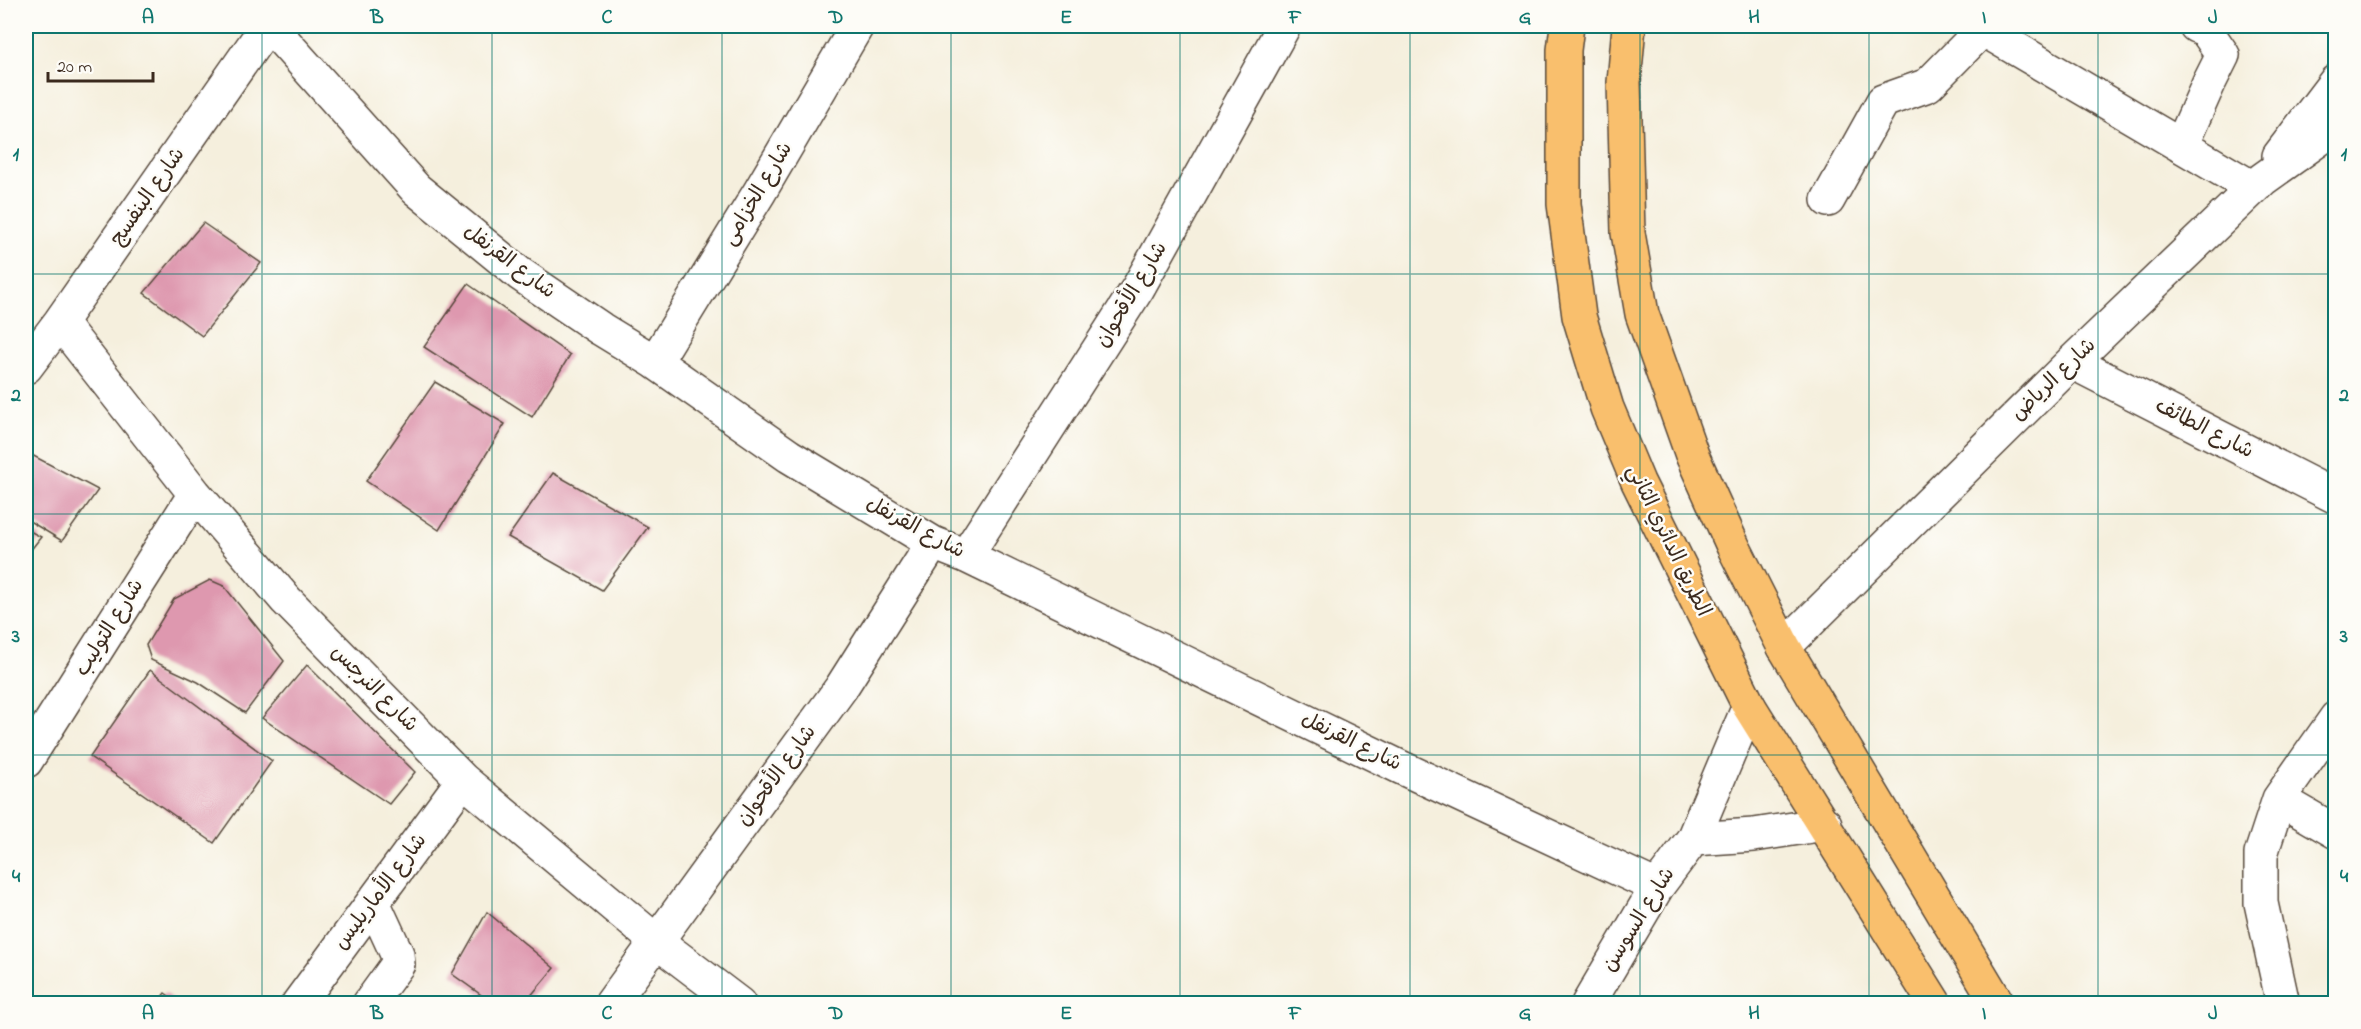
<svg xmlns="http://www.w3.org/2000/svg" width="2361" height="1029" viewBox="0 0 2361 1029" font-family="'Indie Flower','Playpen Sans Arabic',sans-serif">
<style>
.building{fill:#de98af}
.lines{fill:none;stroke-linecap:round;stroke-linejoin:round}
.minor-casing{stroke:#57483b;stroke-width:36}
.major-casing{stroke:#57483b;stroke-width:36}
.minor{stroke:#fff;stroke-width:33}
.major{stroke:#f9bf6d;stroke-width:33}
.grid{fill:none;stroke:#0f766e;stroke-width:1.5;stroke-opacity:0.55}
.labels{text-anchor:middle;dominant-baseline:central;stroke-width:5;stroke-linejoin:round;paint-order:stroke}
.street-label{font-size:21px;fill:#3b2a1e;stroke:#fdfcf7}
.neatline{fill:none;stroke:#0f766e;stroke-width:2}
.grid-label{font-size:20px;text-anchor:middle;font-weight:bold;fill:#0f766e}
</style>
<rect width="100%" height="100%" fill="#fdfcf7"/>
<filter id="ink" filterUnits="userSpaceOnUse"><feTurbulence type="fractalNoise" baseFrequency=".0167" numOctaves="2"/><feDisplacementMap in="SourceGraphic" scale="12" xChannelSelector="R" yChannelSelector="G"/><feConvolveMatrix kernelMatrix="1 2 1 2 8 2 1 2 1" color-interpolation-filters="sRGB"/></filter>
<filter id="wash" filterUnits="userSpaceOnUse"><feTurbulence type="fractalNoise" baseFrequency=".008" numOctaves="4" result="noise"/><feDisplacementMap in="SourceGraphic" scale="24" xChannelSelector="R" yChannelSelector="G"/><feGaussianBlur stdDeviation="1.35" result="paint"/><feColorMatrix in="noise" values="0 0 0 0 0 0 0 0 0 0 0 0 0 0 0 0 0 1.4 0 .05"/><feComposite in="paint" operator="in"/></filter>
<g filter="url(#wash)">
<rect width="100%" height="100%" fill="#f5efdd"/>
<g id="blocks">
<path class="building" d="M 203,223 L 261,263 L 202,336 L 144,293 Z
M 468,284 L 570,355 L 532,417 L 424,347 Z
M 435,382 L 505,424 L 439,530 L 366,481 Z
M 26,452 L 98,490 L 62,541 L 26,519 Z
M 553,473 L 648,527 L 602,590 L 508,537 Z
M 26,529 L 41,537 L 26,556 Z
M 210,580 L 224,586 L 284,661 L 245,713 L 198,682 L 151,660 L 146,645 L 174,599 Z
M 307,665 L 415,772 L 389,804 L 262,718 Z
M 150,670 L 272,761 L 214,843 L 90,757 Z
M 487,912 L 554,968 L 524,1004 L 494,1004 L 452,974 Z
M 165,993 L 180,1004 L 156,1004 Z"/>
</g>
</g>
<g filter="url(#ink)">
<use href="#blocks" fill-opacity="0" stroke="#57483b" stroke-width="1.5"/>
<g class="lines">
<g class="minor-casing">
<path id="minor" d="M 270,26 L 416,189 L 520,274 L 601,329 L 655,362 L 789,456 L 933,543 L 966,556 L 1400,767 L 1657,887
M 1984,30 L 2253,188
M 2181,146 L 2209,83 L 2223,55 L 2205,29 L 2196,26
M 2279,156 L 2336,81
M 1828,200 L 1883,101 L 1928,85 L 1986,26
M 60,322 L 195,494 L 286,600 L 463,780 L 656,941 L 739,1004
M 655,362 L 759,193 L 857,26
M 2072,362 L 2336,497
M 26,367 L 60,322 L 267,26
M 966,556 L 1138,288 L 1284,26
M 1784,647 L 2072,362 L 2263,179 L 2336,127
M 26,761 L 195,494
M 2279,799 L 2336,832
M 1693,839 L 1754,835 L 1825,824
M 298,1004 L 463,780
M 369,1004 L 398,964 L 397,954 L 373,902
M 611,1004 L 841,688 L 933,543
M 1588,1004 L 1657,887 L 1693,839 L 1749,706
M 2283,1004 L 2261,903 L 2261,854 L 2279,799 L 2336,718"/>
</g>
<g class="major-casing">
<path id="major" d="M 1567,26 L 1564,50 L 1564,204 L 1579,316 L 1607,408 L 1638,482 L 1749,706 L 1935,1004
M 1629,26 L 1624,82 L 1628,233 L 1642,314 L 1692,455 L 1733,546 L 1784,647 L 1998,1004"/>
</g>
<use href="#minor" class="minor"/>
<use href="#major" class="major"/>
</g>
</g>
<path class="grid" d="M 262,26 L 262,1004M 492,26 L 492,1004M 722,26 L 722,1004M 951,26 L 951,1004M 1180,26 L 1180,1004M 1410,26 L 1410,1004M 1640,26 L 1640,1004M 1869,26 L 1869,1004M 2098,26 L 2098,1004M 26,274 L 2336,274M 26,514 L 2336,514M 26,755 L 2336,755"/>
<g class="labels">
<g class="street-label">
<text transform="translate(758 194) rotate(-59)">شارع الخزامى</text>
<text transform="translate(148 197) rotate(-55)">شارع البنفسج</text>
<text transform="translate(509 262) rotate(37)">شارع القرنفل</text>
<text transform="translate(1132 295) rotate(-59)">شارع الأقحوان</text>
<text transform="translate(2054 380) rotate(-44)">شارع الرياض</text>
<text transform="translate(2204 429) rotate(27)">شارع الطائف</text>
<text transform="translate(915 528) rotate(28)">شارع القرنفل</text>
<text transform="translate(1668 541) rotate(64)">الطريق الدائري الثاني</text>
<text transform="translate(110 628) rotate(-58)">شارع التوليب</text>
<text transform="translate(374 689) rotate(45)">شارع النرجس</text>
<text transform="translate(1351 742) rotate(26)">شارع القرنفل</text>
<text transform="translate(777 776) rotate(-54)">شارع الأقحوان</text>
<text transform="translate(381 892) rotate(-53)">شارع الأماريليس</text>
<text transform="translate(1639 920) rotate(-58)">شارع السوسن</text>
</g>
</g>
<rect width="2361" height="1029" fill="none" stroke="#fdfcf7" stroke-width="66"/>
<path d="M48 72v9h105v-9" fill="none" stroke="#3b2a1e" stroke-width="3"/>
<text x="57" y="72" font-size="18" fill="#3b2a1e" stroke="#fdfcf7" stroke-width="4.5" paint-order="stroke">20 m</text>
<rect x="33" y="33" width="2295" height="963" class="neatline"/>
<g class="grid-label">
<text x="148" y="23">A</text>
<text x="377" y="23">B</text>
<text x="607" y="23">C</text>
<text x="836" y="23">D</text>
<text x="1066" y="23">E</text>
<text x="1295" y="23">F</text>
<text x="1525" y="23">G</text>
<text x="1754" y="23">H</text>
<text x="1984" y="23">I</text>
<text x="2213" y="23">J</text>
<text x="16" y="160">1</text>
<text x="2344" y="160">1</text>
<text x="16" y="401">2</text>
<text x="2344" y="401">2</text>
<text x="16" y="642">3</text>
<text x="2344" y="642">3</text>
<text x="16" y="882">4</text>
<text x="2344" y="882">4</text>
<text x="148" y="1019">A</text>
<text x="377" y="1019">B</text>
<text x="607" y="1019">C</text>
<text x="836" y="1019">D</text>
<text x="1066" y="1019">E</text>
<text x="1295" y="1019">F</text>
<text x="1525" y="1019">G</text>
<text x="1754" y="1019">H</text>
<text x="1984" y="1019">I</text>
<text x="2213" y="1019">J</text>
</g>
</svg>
